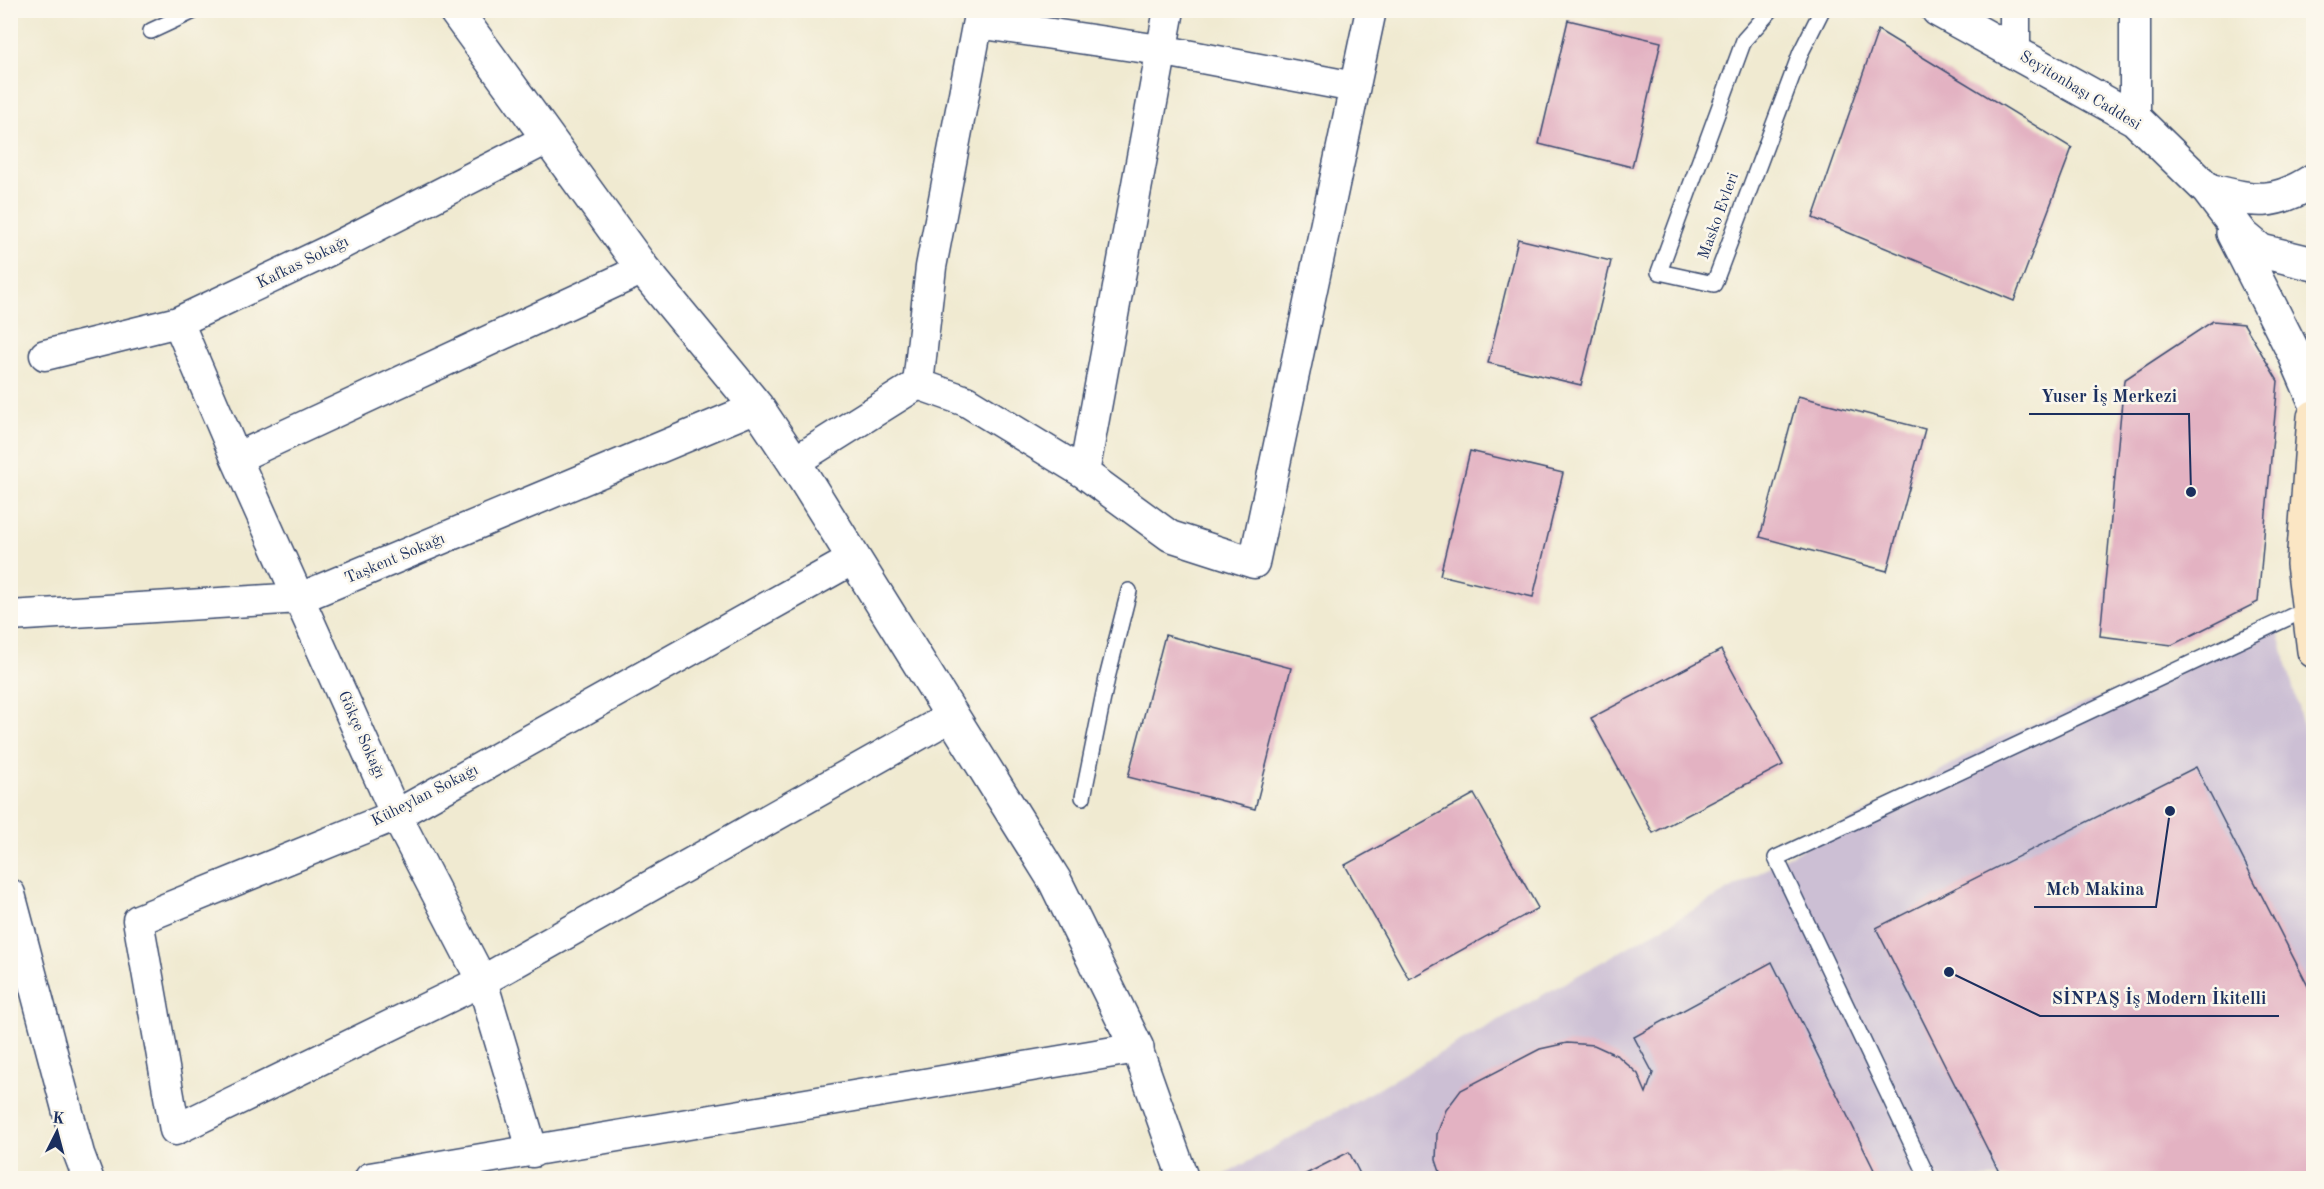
<svg xmlns="http://www.w3.org/2000/svg" width="2324" height="1189" viewBox="0 0 2324 1189" font-family="'Old Standard TT',serif">
<style>
.industrial{fill:#ccbfd4}
.building{fill:#e3b2c2}
.lines{fill:none;stroke-linecap:round;stroke-linejoin:round}
.service-casing{stroke:#3b4b6f;stroke-width:18}
.minor-casing{stroke:#3b4b6f;stroke-width:33}
.tertiary-casing{stroke:#3b4b6f;stroke-width:36}
.secondary-casing{stroke:#3b4b6f;stroke-width:36}
.service{stroke:#fff;stroke-width:15}
.minor{stroke:#fff;stroke-width:30}
.tertiary{stroke:#fff;stroke-width:33}
.secondary{stroke:#fbe6c4;stroke-width:33}
.labels{text-anchor:middle;dominant-baseline:central;stroke-width:5;stroke-linejoin:round;paint-order:stroke}
.street-label{font-size:16px;fill:#1b2f5e;stroke:#fbf7ec}
.leader{fill:none;stroke:#1b2f5e;stroke-width:2}
.callout-dot{fill:#1b2f5e;stroke:#fbf7ec;stroke-width:2}
.callout-label{font-size:18px;text-anchor:middle;font-weight:bold;fill:#1b2f5e;stroke:#fbf7ec;stroke-width:5;stroke-linejoin:round;paint-order:stroke}
</style>
<rect width="100%" height="100%" fill="#fbf7ec"/>
<filter id="ink" filterUnits="userSpaceOnUse"><feTurbulence type="fractalNoise" baseFrequency=".0167" numOctaves="2"/><feDisplacementMap in="SourceGraphic" scale="12" xChannelSelector="R" yChannelSelector="G"/><feConvolveMatrix kernelMatrix="1 2 1 2 8 2 1 2 1" color-interpolation-filters="sRGB"/></filter>
<filter id="wash" filterUnits="userSpaceOnUse"><feTurbulence type="fractalNoise" baseFrequency=".008" numOctaves="4" result="noise"/><feDisplacementMap in="SourceGraphic" scale="24" xChannelSelector="R" yChannelSelector="G"/><feGaussianBlur stdDeviation="1.35" result="paint"/><feColorMatrix in="noise" values="0 0 0 0 0 0 0 0 0 0 0 0 0 0 0 0 0 1.4 0 .05"/><feComposite in="paint" operator="in"/></filter>
<g filter="url(#wash)">
<rect width="100%" height="100%" fill="#f0ead1"/>
<path class="industrial" d="M 2277,626 L 2313,765 L 2313,1178 L 1219,1178 L 1998,738 Z"/>
<g id="blocks">
<path class="building" d="M 1568,20 L 1661,42 L 1632,167 L 1539,144 Z
M 1878,30 L 2072,148 L 2014,301 L 1813,218 Z
M 1518,239 L 1611,261 L 1581,385 L 1488,363 Z
M 2213,321 L 2244,324 L 2278,381 L 2258,602 L 2172,645 L 2100,636 L 2124,380 Z
M 1798,396 L 1925,429 L 1887,571 L 1760,537 Z
M 1470,451 L 1563,473 L 1533,597 L 1440,575 Z
M 1165,635 L 1291,668 L 1255,809 L 1128,777 Z
M 1721,650 L 1783,765 L 1653,833 L 1591,718 Z
M 2196,767 L 2314,998 L 2314,1178 L 2002,1178 L 1876,928 Z
M 1474,794 L 1538,908 L 1409,979 L 1345,865 Z
M 1772,962 L 1878,1178 L 1442,1178 L 1436,1160 L 1437,1134 L 1446,1110 L 1461,1090 L 1540,1049 L 1567,1043 L 1594,1045 L 1618,1056 L 1638,1074 L 1646,1093 L 1653,1073 L 1634,1037 Z
M 1349,1152 L 1362,1178 L 1298,1178 Z"/>
</g>
</g>
<g filter="url(#ink)">
<use href="#blocks" fill-opacity="0" stroke="#3b4b6f" stroke-width="1.5"/>
<g class="lines">
<g class="service-casing">
<path id="service" d="M 1771,10 L 1744,40 L 1659,272 L 1714,284 L 1801,52 L 1822,10
M 151,31 L 196,10
M 1083,797 L 1107,678 L 1129,591
M 1928,1178 L 1776,858 L 2309,608"/>
</g>
<g class="minor-casing">
<path id="minor" d="M 978,23 L 1160,50 L 1354,87
M 2015,52 L 2015,10
M 2135,119 L 2135,10
M 178,322 L 236,458 L 396,815 L 482,981 L 533,1152
M 45,355 L 178,322 L 328,251 L 549,138
M 918,384 L 966,401 L 1084,473 L 1170,536 L 1254,563 L 1371,10
M 918,384 L 931,267 L 980,10
M 236,458 L 643,269
M 794,462 L 918,384
M 1084,473 L 1169,10
M 855,558 L 396,815 L 138,920 L 175,1130 L 482,981 L 952,716
M 10,616 L 300,598 L 757,407
M 10,894 L 79,1154 L 88,1178
M 370,1178 L 1137,1048 L 1183,1178"/>
</g>
<g class="tertiary-casing">
<path id="tertiary" d="M 455,10 L 643,269 L 757,407 L 794,462 L 1055,881 L 1137,1048
M 1938,10 L 2135,119 L 2208,190 L 2243,236 L 2261,251 L 2314,264
M 2208,190 C 2254,201 2272,207 2314,180
M 2233,233 L 2295,355 L 2314,399"/>
</g>
<g class="secondary-casing">
<path id="secondary" d="M 2314,417 L 2303,564 L 2314,651"/>
</g>
<use href="#service" class="service"/>
<use href="#minor" class="minor"/>
<use href="#tertiary" class="tertiary"/>
<use href="#secondary" class="secondary"/>
</g>
</g>
<g class="labels">
<g class="street-label">
<text transform="translate(2080 91) rotate(31)">Seyitonbaşı Caddesi</text>
<text transform="translate(1719 216) rotate(-70)">Masko Evleri</text>
<text transform="translate(303 263) rotate(-26)">Kafkas Sokağı</text>
<text transform="translate(395 559) rotate(-23)">Taşkent Sokağı</text>
<text transform="translate(361 735) rotate(66)">Gökçe Sokağı</text>
<text transform="translate(425 796) rotate(-27)">Küheylan Sokağı</text>
</g>
</g>
<path class="leader" d="M2191 492L2189 414H2029M2170 811L2156 907H2034M1949 972L2040 1016H2279"/>
<g class="callout-dot">
<circle cx="2191" cy="492" r="6"/>
<circle cx="2170" cy="811" r="6"/>
<circle cx="1949" cy="972" r="6"/>
</g>
<g class="callout-label">
<text x="2109" y="402">Yuser İş Merkezi</text>
<text x="2095" y="895">Mcb Makina</text>
<text x="2159" y="1004">SİNPAŞ İş Modern İkitelli</text>
</g>
<rect width="2324" height="1189" fill="none" stroke="#fbf7ec" stroke-width="36"/>
<g transform="translate(57 1132) rotate(6)" stroke="#fbf7ec" stroke-width="4.5" paint-order="stroke">
<path d="M0-4.5L10 22L0 15L-10 22Z" fill="#1b2f5e"/>
<text y="-9" font-size="16" font-weight="bold" text-anchor="middle" fill="#1b2f5e">K</text>
</g>
</svg>
